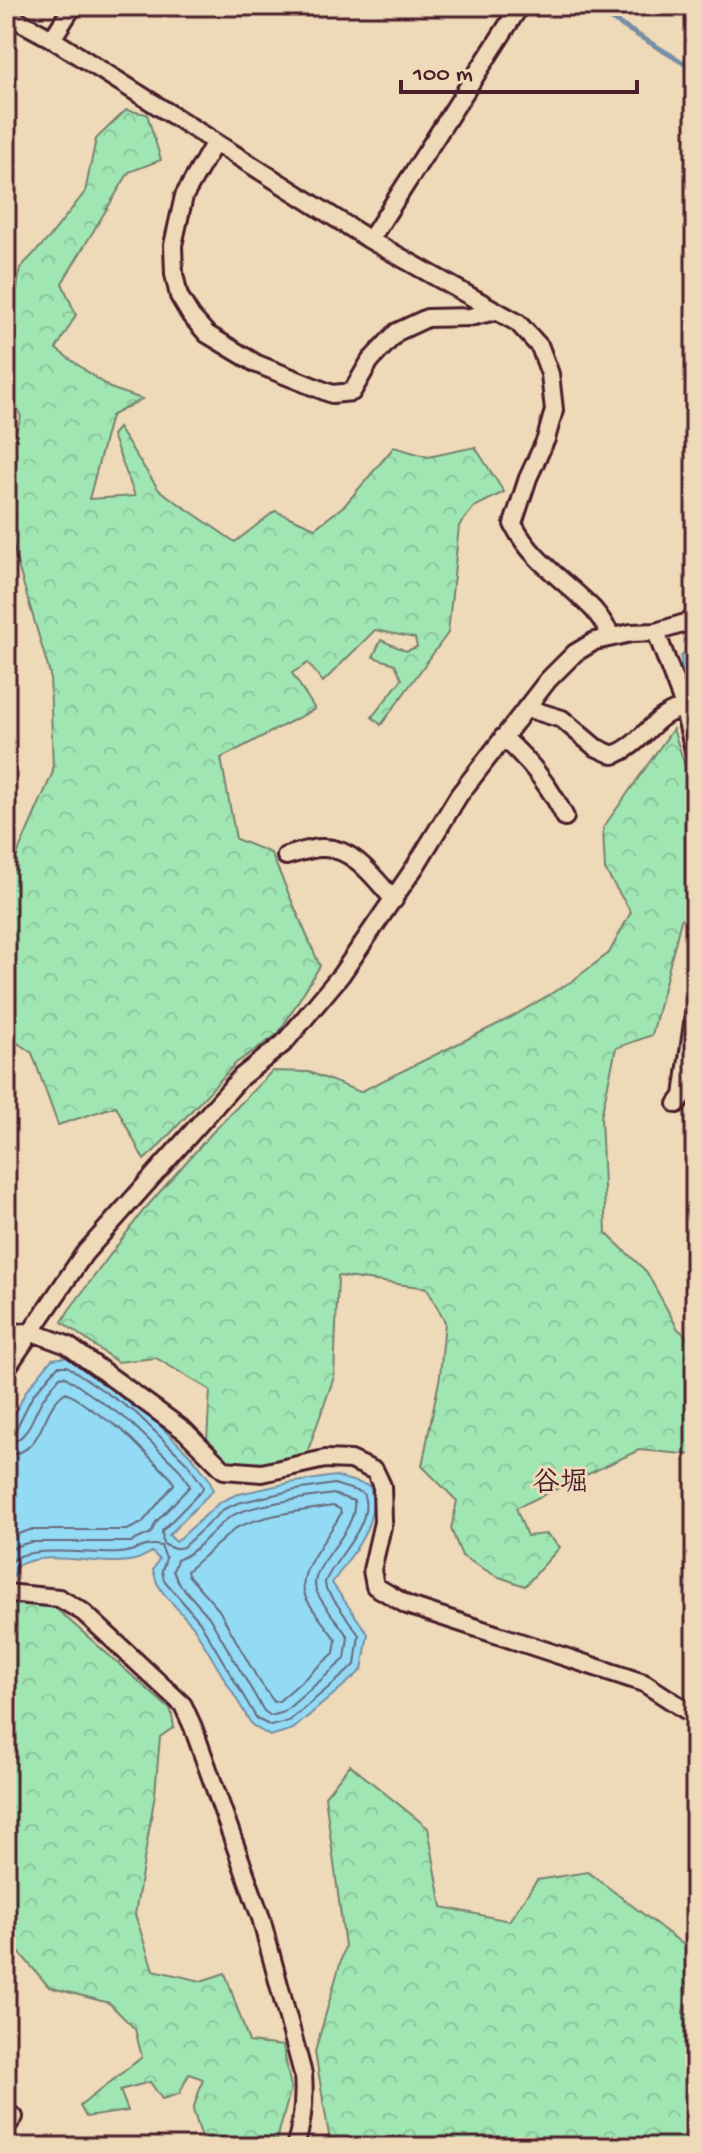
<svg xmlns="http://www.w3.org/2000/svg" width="701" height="2153" viewBox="0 0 701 2153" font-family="'Gochi Hand','Klee One',sans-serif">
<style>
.forest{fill:url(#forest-crowns);stroke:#75826f;stroke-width:2}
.water{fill:#93daf5;stroke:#768fa4;stroke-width:2}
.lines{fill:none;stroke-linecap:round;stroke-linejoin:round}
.shore{stroke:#676a7c;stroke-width:2}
.stream{stroke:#768fa4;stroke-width:5}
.minor-casing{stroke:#4a1f2b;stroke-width:22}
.minor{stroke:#eed9b8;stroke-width:16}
.labels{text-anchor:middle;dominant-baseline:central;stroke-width:6;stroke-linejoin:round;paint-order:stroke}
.neighbourhood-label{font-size:28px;font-weight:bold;fill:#4a1f2b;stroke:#eed9b8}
</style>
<defs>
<pattern id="forest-crowns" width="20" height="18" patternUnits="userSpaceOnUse" patternTransform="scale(2)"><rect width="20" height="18" fill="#a0e6b3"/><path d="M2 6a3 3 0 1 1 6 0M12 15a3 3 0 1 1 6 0" fill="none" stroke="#8bc59a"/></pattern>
</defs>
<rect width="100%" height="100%" fill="#eed9b8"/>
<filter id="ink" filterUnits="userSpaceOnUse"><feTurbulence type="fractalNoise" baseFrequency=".0125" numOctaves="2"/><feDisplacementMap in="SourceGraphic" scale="16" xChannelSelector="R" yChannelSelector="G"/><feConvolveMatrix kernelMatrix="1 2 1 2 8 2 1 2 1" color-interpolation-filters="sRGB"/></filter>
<g filter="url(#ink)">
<path class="forest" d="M 126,110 L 147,114 L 161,160 L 129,172 L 62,283 L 76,315 L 56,349 L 110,388 L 142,399 L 111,416 L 89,499 L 135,496 L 112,435 L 118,428 L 159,490 L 235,542 L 275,511 L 315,528 L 345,505 L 394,447 L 428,457 L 475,447 L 504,492 L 474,507 L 459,526 L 448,633 L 381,725 L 372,717 L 402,679 L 395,664 L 373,657 L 381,640 L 406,651 L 417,647 L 415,638 L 375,630 L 323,682 L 308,663 L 292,673 L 315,709 L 221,758 L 236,839 L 271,853 L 320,966 L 278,1034 L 236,1063 L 155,1150 L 144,1160 L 116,1106 L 58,1125 L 32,1053 L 6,1035 L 6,880 L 53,772 L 50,674 L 17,562 L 6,512 L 6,448 L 11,446 L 21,417 L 6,383 L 6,318 L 14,308 L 20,268 L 47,240 L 85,192 L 96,139 Z
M 673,729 L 693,790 L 695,804 L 695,905 L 681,920 L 652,1035 L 616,1048 L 601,1117 L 606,1233 L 646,1271 L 678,1329 L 695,1344 L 695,1455 L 639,1450 L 516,1508 L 527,1536 L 547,1534 L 560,1547 L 525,1586 L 496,1576 L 462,1556 L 451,1529 L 457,1501 L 422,1466 L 440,1376 L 445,1322 L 427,1288 L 338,1276 L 334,1377 L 307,1453 L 236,1471 L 207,1440 L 210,1390 L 156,1358 L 117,1362 L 62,1322 L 69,1310 L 143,1211 L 210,1135 L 272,1071 L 309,1072 L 360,1092 L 510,1018 L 572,981 L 609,953 L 631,912 L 605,870 L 603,828 Z
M 6,1601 L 53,1606 L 171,1710 L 174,1727 L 160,1737 L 155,1794 L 135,1914 L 153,1970 L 201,1981 L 225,1973 L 249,2042 L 283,2046 L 291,2088 L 275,2147 L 205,2147 L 193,2110 L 203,2079 L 189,2074 L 179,2094 L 162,2099 L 150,2082 L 120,2090 L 128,2111 L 86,2117 L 80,2106 L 142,2057 L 135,2029 L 109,2003 L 49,1987 L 6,1937 Z
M 350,1765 L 428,1828 L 442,1907 L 509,1921 L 537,1880 L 588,1872 L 693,1952 L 683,2013 L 695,2018 L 695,2147 L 331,2147 L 315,2052 L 345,1946 L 325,1796 Z"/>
<path class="water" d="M 695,646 L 695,703 C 686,689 680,673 681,656 Z
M 68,1357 L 141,1407 L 193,1458 L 209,1479 L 213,1490 L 169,1535 L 176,1542 L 220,1502 L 235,1495 L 289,1483 L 335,1476 L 370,1486 C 381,1523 352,1554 332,1583 L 368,1634 L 362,1670 L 293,1729 L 270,1736 L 252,1725 L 193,1626 L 164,1594 L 157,1583 L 153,1570 L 159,1559 L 152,1552 C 146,1555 140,1559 134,1560 C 98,1568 50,1548 17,1566 L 13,1577 L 6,1584 L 6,1432 L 26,1391 L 52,1359 Z"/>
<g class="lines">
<path class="shore" d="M 6,1433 L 12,1433 L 16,1429 L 33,1395 L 58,1366 L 67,1366 L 136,1413 L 187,1463 L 203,1486 L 202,1490 L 162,1531 L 163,1544 L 174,1549 L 183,1547 L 224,1509 L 238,1503 L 290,1491 L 334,1484 L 363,1493 C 376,1523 335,1557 325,1582 L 326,1589 L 359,1635 L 355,1665 L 289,1721 L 271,1726 L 257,1719 L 200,1622 L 164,1580 L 162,1571 L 166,1558 L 161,1546 C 144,1542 138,1552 119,1553 C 95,1555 27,1544 12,1561 C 10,1563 7,1570 6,1572
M 6,1443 C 29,1442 32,1415 43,1399 C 48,1391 54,1384 60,1377 L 64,1376 L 129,1421 L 180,1470 L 190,1486 L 156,1522 L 151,1533 L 131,1542 L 31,1542 L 17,1546 L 6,1552
M 6,1455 C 46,1454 39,1409 66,1392 L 122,1430 L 171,1478 L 174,1484 L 142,1523 L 127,1530 L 30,1530 L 6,1538
M 333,1494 L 354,1501 C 358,1533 307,1567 316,1590 C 321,1604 340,1624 348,1637 L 345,1659 L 284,1712 L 271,1716 L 264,1711 L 209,1617 L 178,1582 L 173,1571 L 177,1560 C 199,1552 211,1530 230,1517 C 250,1504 308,1498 333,1494 Z
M 333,1506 L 340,1509 L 341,1513 C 330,1537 293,1572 306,1598 C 314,1613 326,1626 336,1640 L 334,1653 L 279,1701 L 274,1702 L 256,1676 L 219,1610 L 188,1575 L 187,1571 L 236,1528 C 266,1514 301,1511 333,1506 Z"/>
<path class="stream" d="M 590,6 L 695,70"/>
<g class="minor-casing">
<path id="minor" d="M 6,14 L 52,39 L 370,240 L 518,323 L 540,347 L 550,374 L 554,410 L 546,439 L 528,478 L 513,524 C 531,560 563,579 590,606 C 599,614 605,626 612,636
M 52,39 L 73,6
M 215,142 L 184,196 L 173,245 L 174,274 L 179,296 L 191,316 L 207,334 L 257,364 L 332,394 L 352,392 L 370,361 L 397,332 L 427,318 L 470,317 L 496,311
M 370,240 L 520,6
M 656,632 L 681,698 L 695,754
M 526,708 L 562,719 L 595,747 L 613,755 C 633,749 644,732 660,719 C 666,714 675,710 683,707
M 503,737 C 529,760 550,786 565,817
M 286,856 C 298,853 312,847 324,848 C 354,848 375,879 394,900
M 677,1104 L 683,1096 L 695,1008
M 6,1333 L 32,1332 L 67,1345 L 185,1431 L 224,1470 L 262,1473 L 325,1459 L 351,1460 L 375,1471 L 382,1486 L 383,1522 L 372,1570 L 375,1586 L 407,1605 L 644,1683 L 695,1716
M 6,1369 L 84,1254 L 241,1077 L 284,1043 L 341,975 L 415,867 L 459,795 L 548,680 L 575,653 L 595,641 L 631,633 L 656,632 L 695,620
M 6,1593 L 59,1598 L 83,1612 L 183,1705 L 193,1727 L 261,1918 L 303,2074 C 305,2100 303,2122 295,2147
M 6,2127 L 14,2117"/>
</g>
<use href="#minor" class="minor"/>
</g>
</g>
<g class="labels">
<g class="neighbourhood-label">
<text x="560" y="1484">谷堀</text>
</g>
</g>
<rect width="701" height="2153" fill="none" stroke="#eed9b8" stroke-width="32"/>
<rect x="16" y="16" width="669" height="2121" fill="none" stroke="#4a1f2b" stroke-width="3" filter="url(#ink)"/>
<path d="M401 80v12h236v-12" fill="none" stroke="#4a1f2b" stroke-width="4"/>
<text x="413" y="80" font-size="24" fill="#4a1f2b" stroke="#eed9b8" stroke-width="6" paint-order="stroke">100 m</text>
</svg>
